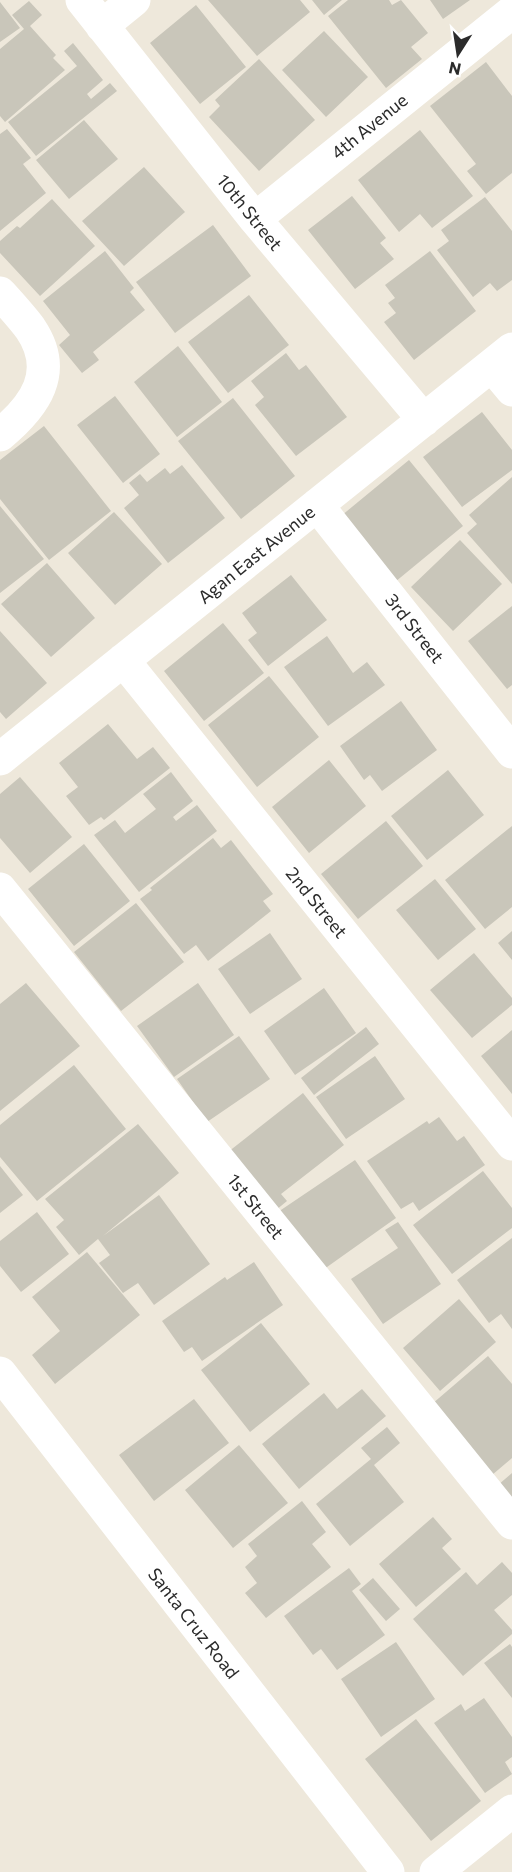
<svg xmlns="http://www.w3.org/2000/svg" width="512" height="1872" viewBox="0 0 512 1872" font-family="Commissioner,sans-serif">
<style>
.building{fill:#c9c6ba}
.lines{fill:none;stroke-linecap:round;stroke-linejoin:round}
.minor{stroke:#fff;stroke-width:33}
.tertiary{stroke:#fff;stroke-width:33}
.labels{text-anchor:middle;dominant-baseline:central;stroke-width:4.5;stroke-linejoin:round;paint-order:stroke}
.street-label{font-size:18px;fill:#2b2b2b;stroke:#fff}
</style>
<rect width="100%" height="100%" fill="#eee8db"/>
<path class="building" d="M 208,0 L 300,0 L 310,12 L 257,56 Z
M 312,0 L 342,0 L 324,15 Z
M 348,0 L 389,0 L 392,5 L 401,0 L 428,33 L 411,47 L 422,59 L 386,88 L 328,16 Z
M 430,0 L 470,0 L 443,19 Z
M 29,1 L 42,15 L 30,26 L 56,55 L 53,58 L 65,70 L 5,122 L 0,116 L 0,49 L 24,29 L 12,15 Z
M 0,2 L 20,28 L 0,42 Z
M 196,5 L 246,67 L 200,104 L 150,43 Z
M 324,31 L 368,77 L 326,117 L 282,70 Z
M 73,43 L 103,80 L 87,94 L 91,99 L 110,83 L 117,91 L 36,156 L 8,122 L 77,66 L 64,51 Z
M 259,59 L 315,120 L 259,171 L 209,117 L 220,106 L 215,100 Z
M 486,62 L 512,96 L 512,173 L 486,194 L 467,171 L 476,164 L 430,106 Z
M 84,120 L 118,159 L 69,199 L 36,160 Z
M 7,129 L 31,158 L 23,164 L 46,193 L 0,231 L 0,134 Z
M 420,130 L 473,196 L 432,228 L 420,214 L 399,232 L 358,180 Z
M 144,167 L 185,212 L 124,266 L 82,221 Z
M 352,196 L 386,238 L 380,243 L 394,259 L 355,289 L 308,230 Z
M 485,197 L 512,231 L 512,280 L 497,291 L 490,283 L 473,297 L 437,250 L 449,241 L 441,230 Z
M 52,199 L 95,246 L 40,296 L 0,253 L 0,241 L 17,226 L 20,228 Z
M 213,225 L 251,276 L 175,333 L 136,282 Z
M 105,251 L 134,288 L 130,292 L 145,310 L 93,352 L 99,360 L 82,373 L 59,345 L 70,335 L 43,301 Z
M 430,251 L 476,311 L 414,360 L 384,322 L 396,313 L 388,303 L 395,298 L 385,285 Z
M 249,295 L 289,345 L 228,393 L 188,342 Z
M 178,346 L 222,402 L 177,437 L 134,382 Z
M 286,353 L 299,370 L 306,365 L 347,417 L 296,456 L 255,405 L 264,397 L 251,381 Z
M 115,396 L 160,454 L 123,483 L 77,425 Z
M 233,398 L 295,476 L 241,519 L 178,441 Z
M 482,412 L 512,450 L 512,470 L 462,507 L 423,457 Z
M 44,426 L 111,511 L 49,560 L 0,499 L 0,460 Z
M 409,460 L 463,526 L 395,582 L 341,516 Z
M 182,465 L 225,518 L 168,563 L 124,508 L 139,495 L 129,483 L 140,474 L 147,482 L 165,468 L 170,474 Z
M 512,477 L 512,584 L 467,533 L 477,524 L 469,515 Z
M 0,506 L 44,559 L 0,593 Z
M 114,512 L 162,564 L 115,605 L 68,553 Z
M 460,540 L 502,584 L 453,631 L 411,587 Z
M 47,563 L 95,618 L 51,657 L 1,604 Z
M 291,575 L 327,620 L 268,666 L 248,640 L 257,633 L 242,613 Z
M 512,606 L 512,685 L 507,689 L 468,641 Z
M 223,623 L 264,673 L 204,721 L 164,671 Z
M 0,631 L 47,683 L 6,719 L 0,712 Z
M 327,636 L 353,673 L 367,662 L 385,685 L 328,726 L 284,667 Z
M 269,676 L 319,737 L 257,787 L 208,725 Z
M 401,701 L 437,750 L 382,791 L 370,775 L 364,780 L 340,746 Z
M 108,724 L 137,759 L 153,747 L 170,768 L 104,820 L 101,817 L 89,825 L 66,796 L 78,787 L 59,763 Z
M 329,760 L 366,806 L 309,853 L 272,807 Z
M 448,770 L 484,815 L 427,860 L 391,816 Z
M 171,772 L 193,801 L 173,817 L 176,821 L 197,805 L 217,831 L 139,892 L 94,835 L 115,820 L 125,833 L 156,809 L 143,794 Z
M 20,777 L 72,837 L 30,873 L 0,838 L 0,794 Z
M 386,821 L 423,866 L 358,919 L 321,874 Z
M 512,826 L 512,907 L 485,929 L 445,880 Z
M 213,838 L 221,848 L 231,840 L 273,894 L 263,901 L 271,911 L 208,961 L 196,945 L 184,954 L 140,899 L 152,890 L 150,888 Z
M 84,844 L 130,901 L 74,946 L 28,889 Z
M 435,879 L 476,929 L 438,960 L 396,910 Z
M 136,903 L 184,962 L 121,1011 L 74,952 Z
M 512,931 L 512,960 L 498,943 Z
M 270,933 L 302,979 L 250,1014 L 218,969 Z
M 474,953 L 512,998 L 512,1005 L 472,1038 L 430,990 Z
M 26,983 L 80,1046 L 0,1111 L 0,1004 Z
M 198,983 L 234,1035 L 174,1077 L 137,1026 Z
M 324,988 L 356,1033 L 295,1075 L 264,1031 Z
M 366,1027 L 379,1044 L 314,1095 L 301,1078 Z
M 512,1030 L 512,1094 L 481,1056 Z
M 239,1036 L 270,1079 L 207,1122 L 177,1079 Z
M 375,1056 L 405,1099 L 346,1139 L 316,1097 Z
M 74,1065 L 126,1129 L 37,1201 L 0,1157 L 0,1125 Z
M 303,1093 L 344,1145 L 281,1194 L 287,1201 L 270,1215 L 223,1156 Z
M 439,1117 L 457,1141 L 464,1136 L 485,1165 L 419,1211 L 413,1202 L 401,1209 L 367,1161 L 427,1121 L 429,1124 Z
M 138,1124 L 179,1173 L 103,1236 L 159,1195 L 210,1264 L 154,1305 L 138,1283 L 123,1293 L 99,1263 L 110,1255 L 98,1239 L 79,1255 L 56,1227 L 64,1220 L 45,1199 Z
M 355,1160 L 396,1218 L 320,1272 L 278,1212 Z
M 0,1166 L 23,1195 L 0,1213 Z
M 483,1171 L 512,1208 L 512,1228 L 452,1274 L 413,1225 Z
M 37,1212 L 69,1254 L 21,1292 L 0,1266 L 0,1241 Z
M 398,1222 L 441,1284 L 383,1324 L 351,1279 L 398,1248 L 385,1230 Z
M 512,1238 L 512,1329 L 501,1314 L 489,1323 L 457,1280 Z
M 87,1252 L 140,1315 L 55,1384 L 32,1355 L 60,1331 L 32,1297 Z
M 254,1262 L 283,1305 L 202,1361 L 192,1347 L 184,1352 L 162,1321 L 225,1277 L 227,1280 Z
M 459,1299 L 496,1342 L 440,1391 L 403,1348 Z
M 261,1323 L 310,1384 L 250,1432 L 201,1370 Z
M 488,1356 L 512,1384 L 512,1458 L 492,1475 L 411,1422 Z
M 362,1389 L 386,1416 L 299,1489 L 262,1444 L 324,1393 L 337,1409 Z
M 194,1399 L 229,1443 L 154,1501 L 119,1455 Z
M 387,1427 L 400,1443 L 374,1465 L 404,1502 L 350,1546 L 316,1504 L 371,1459 L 361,1448 Z
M 239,1445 L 288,1503 L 233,1548 L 185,1490 Z
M 512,1473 L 512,1516 L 491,1491 Z
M 302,1501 L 326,1532 L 312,1544 L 331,1567 L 266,1618 L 245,1593 L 257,1583 L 245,1567 L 257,1556 L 248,1544 Z
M 433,1517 L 452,1539 L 442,1548 L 461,1569 L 416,1607 L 379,1564 Z
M 502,1562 L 512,1573 L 512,1595 L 494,1610 L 512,1630 L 512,1634 L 463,1676 L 413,1619 L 466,1572 L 477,1585 Z
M 349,1568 L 361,1584 L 352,1591 L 385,1635 L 337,1670 L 321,1649 L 313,1655 L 284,1616 Z
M 373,1578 L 400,1609 L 386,1621 L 359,1590 Z
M 396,1642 L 435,1699 L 381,1737 L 341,1679 Z
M 510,1644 L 512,1647 L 512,1698 L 484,1663 Z
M 484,1698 L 512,1737 L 512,1757 L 505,1762 L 512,1774 L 485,1793 L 434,1723 L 461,1704 L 465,1711 Z
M 416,1719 L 481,1801 L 431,1841 L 365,1759 Z"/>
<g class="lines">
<path class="minor" d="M 82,0 L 255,219 L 424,420
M 102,26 L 134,0
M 255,219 L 512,12
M 0,293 C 10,304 21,316 30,328 C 60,372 35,406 0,435
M 492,366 L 512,390
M 317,505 L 512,752
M 123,660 L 512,1144
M 0,759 L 512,349
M 0,889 L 512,1523
M 436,1872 L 512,1811"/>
<path class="tertiary" d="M 0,1373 L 388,1872"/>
</g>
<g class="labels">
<g class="street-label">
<text transform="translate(369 126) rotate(-39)">4th Avenue</text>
<text transform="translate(250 212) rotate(51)">10th Street</text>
<text transform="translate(256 554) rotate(-39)">Agan East Avenue</text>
<text transform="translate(415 628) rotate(52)">3rd Street</text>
<text transform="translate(317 902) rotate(51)">2nd Street</text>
<text transform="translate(256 1206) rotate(51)">1st Street</text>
<text transform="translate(194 1623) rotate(52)">Santa Cruz Road</text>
</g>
</g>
<g transform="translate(458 54) rotate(192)" stroke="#ffffff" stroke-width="4.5" paint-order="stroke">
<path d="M0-4.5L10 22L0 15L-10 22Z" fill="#2b2b2b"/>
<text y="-9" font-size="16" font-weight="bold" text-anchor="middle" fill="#2b2b2b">N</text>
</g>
</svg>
